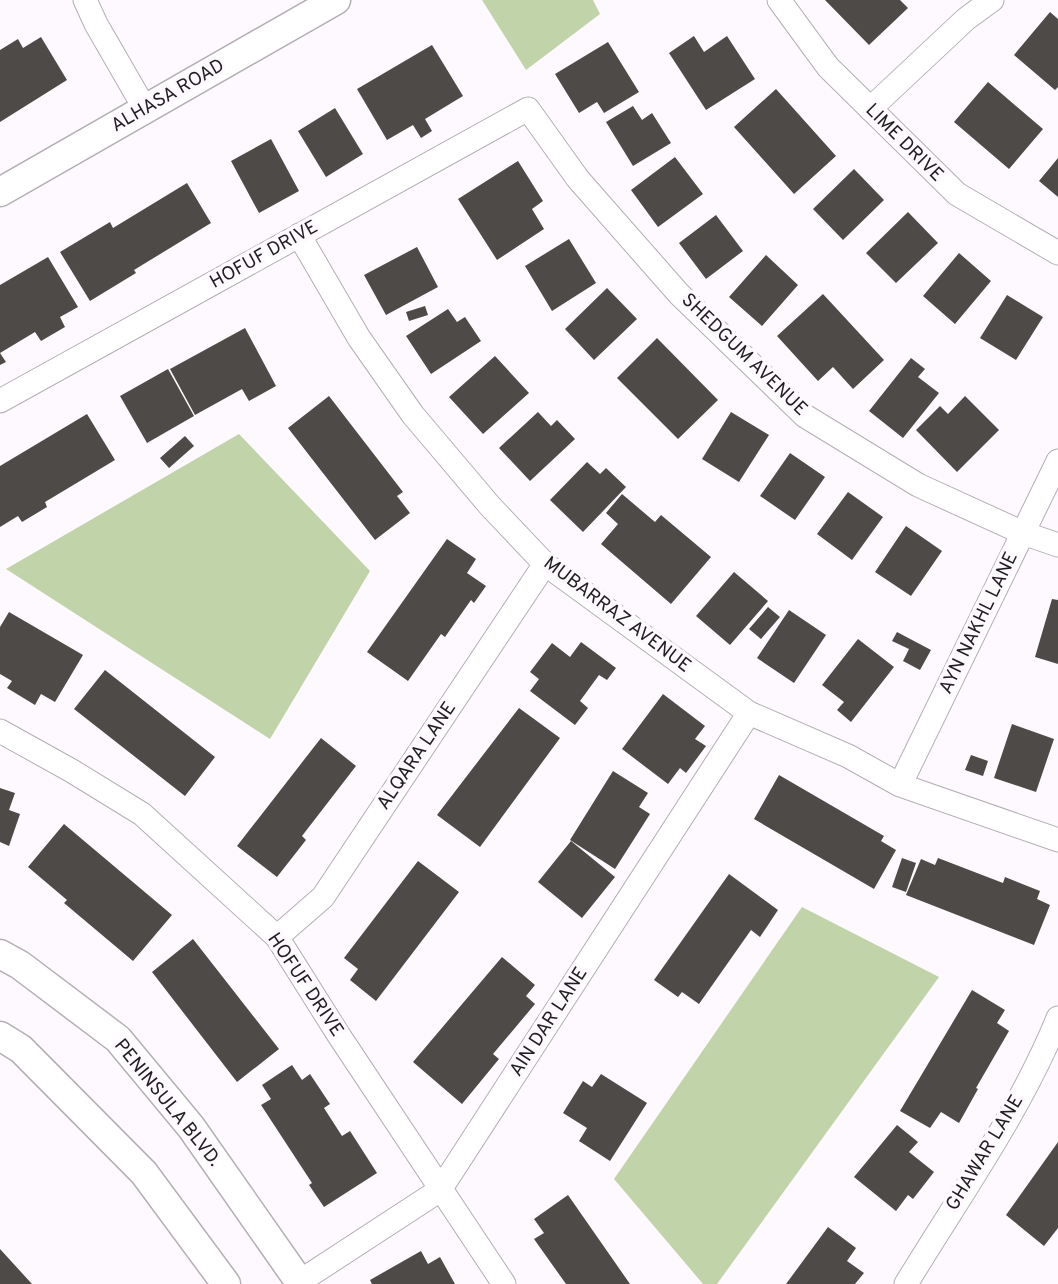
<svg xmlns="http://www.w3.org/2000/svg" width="1058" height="1284" viewBox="0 0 1058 1284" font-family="Overpass,sans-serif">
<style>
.green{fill:#c1d3a9}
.building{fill:#4e4a47}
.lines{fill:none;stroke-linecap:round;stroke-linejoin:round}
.minor-casing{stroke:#b3afb3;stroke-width:25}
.major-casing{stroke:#b3afb3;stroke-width:31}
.minor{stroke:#fff;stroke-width:23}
.major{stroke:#fff;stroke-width:28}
.labels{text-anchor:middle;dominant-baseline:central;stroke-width:7;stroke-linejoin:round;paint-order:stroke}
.street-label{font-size:19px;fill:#201f20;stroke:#fdf9fe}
</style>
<rect width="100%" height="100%" fill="#fdf9fe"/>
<path class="green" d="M 482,0 L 593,0 L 600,14 L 526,70 Z
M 239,434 L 370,571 L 270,739 L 6,569 Z
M 802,907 L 939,977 L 717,1284 L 703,1284 L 614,1179 Z"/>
<path class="building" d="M 825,0 L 900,0 L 908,8 L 869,45 Z
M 1050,12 L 1058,19 L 1058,87 L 1055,90 L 1014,55 Z
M 694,36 L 704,52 L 727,36 L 755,79 L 706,110 L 669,53 Z
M 41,37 L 67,80 L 0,122 L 0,50 L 18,39 L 23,48 Z
M 608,42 L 639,92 L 604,113 L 597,102 L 579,113 L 555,74 Z
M 432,45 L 463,96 L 425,119 L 432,131 L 421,138 L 413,125 L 387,140 L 357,89 Z
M 988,82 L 1043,129 L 1009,169 L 954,122 Z
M 776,89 L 836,156 L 794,194 L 734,127 Z
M 633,106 L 642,120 L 652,113 L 671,143 L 633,166 L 606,122 Z
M 335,108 L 363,154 L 326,177 L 298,131 Z
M 271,139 L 299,191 L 259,213 L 231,161 Z
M 675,157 L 703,194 L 658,227 L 631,190 Z
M 1058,158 L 1058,197 L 1039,181 Z
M 518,161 L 543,201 L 532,209 L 544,229 L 497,260 L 458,199 Z
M 854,169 L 884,200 L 843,240 L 813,209 Z
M 187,183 L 211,223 L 134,270 L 136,273 L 90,301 L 60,252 L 110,222 L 113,228 Z
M 908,212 L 938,243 L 896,283 L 866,253 Z
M 716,215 L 743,251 L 706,279 L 679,243 Z
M 569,239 L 596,283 L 552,311 L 525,266 Z
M 417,247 L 438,287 L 386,315 L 364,275 Z
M 959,253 L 991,281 L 955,324 L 923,296 Z
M 766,255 L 798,285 L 762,326 L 729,297 Z
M 48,257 L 78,307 L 60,317 L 65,327 L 41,341 L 35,332 L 0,353 L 6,362 L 0,365 L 0,285 Z
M 607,288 L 637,319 L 594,360 L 565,329 Z
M 823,294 L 884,360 L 853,389 L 833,367 L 818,381 L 777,336 Z
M 1007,295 L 1043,317 L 1016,360 L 980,338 Z
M 425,306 L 428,315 L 409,321 L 406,312 Z
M 448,309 L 457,322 L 465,317 L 481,341 L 431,374 L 406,336 Z
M 245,328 L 276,386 L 249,401 L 242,389 L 195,415 L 170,369 Z
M 657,338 L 718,400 L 678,439 L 617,378 Z
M 495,356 L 529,393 L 483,434 L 449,397 Z
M 911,358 L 925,369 L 918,377 L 939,393 L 903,438 L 869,411 Z
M 168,369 L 194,416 L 147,443 L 120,396 Z
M 329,396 L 403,492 L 397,496 L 410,513 L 375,540 L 288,428 Z
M 965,396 L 999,430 L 957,472 L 916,430 L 940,406 L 948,414 Z
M 538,412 L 551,426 L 557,420 L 575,439 L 530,481 L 499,448 Z
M 731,412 L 769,435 L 739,482 L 702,459 Z
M 87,414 L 115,460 L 45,502 L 47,507 L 22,522 L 18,516 L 0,527 L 0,466 Z
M 185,436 L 194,446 L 169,468 L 160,458 Z
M 790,453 L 825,477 L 795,520 L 760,496 Z
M 587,462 L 600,474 L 606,468 L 626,487 L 583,532 L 550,500 Z
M 848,492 L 883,517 L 852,560 L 817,534 Z
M 622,494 L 655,522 L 661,515 L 711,557 L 671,604 L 601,544 L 618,524 L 606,513 Z
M 906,526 L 942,551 L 911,596 L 875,572 Z
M 447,539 L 476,559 L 467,573 L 486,586 L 474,603 L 471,600 L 445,637 L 441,634 L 408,681 L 367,652 Z
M 734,572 L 768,601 L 730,645 L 696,616 Z
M 1052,599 L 1058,600 L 1058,664 L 1035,657 Z
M 768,607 L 780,617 L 761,639 L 749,629 Z
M 789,610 L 826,635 L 794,683 L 757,658 Z
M 9,612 L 83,655 L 55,702 L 41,694 L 35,705 L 7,688 L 12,681 L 0,674 L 0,627 Z
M 897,632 L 931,650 L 920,670 L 903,661 L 909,649 L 892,641 Z
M 858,639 L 894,667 L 851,722 L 837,710 L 844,702 L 822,685 Z
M 581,642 L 616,668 L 607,680 L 599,675 L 580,701 L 588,708 L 575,725 L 530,691 L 539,679 L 530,672 L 552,643 L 570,657 Z
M 105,670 L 215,757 L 185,796 L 74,709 Z
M 663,694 L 705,726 L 695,739 L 706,746 L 686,773 L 680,768 L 668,784 L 622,749 Z
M 519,708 L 560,738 L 480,847 L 437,815 Z
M 1012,724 L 1054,739 L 1036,792 L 994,778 Z
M 321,738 L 356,766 L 302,836 L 306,840 L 277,877 L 237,846 Z
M 971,755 L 988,761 L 983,776 L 965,770 Z
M 613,771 L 648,793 L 639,807 L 650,814 L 615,869 L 570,840 Z
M 779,775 L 884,836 L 881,841 L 896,850 L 874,889 L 754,819 Z
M 0,788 L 15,793 L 9,810 L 20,814 L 9,846 L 0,842 Z
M 64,824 L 172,915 L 133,961 L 64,903 L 67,900 L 28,867 Z
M 571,841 L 615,877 L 582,918 L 538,882 Z
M 902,858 L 916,863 L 906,892 L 892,887 Z
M 938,858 L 1003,883 L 1005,877 L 1040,891 L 1037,899 L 1050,905 L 1034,945 L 906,895 L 921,859 L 935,865 Z
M 418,861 L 459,892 L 376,1001 L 350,980 L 358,969 L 344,958 Z
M 729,874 L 778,910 L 760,937 L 751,930 L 699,1004 L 682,992 L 678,997 L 654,980 Z
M 193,939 L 279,1049 L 237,1082 L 152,972 Z
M 502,957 L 535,985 L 526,996 L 535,1004 L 493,1054 L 499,1059 L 462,1104 L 413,1062 Z
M 972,990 L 1005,1010 L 997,1023 L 1009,1031 L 976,1088 L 978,1089 L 959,1123 L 941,1112 L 930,1128 L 900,1111 Z
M 292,1065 L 302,1080 L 310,1074 L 330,1104 L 324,1108 L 342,1136 L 350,1131 L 377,1173 L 324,1207 L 309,1185 L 312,1183 L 261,1105 L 271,1099 L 262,1085 Z
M 601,1074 L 647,1103 L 610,1161 L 579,1141 L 587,1128 L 563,1113 L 583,1081 L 592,1087 Z
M 897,1125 L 918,1142 L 909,1152 L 934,1172 L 913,1199 L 908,1195 L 896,1211 L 854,1177 Z
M 1058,1142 L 1058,1228 L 1044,1246 L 1006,1215 Z
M 568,1195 L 630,1284 L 566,1284 L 534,1239 L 544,1233 L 534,1219 Z
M 828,1227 L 856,1248 L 847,1261 L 864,1273 L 855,1284 L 786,1284 Z
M 0,1249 L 32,1284 L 0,1284 Z
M 421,1251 L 428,1264 L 440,1257 L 455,1284 L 372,1284 L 370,1280 Z"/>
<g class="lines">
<g class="minor-casing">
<path id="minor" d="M 85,0 L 96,24 L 145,109
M 779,0 L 828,67 L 957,194 L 1058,253
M 870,109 L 966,19 L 992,0
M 299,235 L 359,338 L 413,415 L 490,506 L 545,564 L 749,713 L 848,756 L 900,785 L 1058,840
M 0,401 L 528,109 L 578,179 L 679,294 L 805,416 L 918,485 L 1023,533 L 1058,545
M 0,731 L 72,771 L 142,814 L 277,937 L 338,1034 L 504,1284
M 900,785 L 1058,461
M 277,937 L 323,897 L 545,564
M 299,1282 L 440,1190 L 749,713
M 906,1284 C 958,1198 1020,1112 1058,1018"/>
</g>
<g class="major-casing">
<path id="major" d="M 0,192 L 336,0
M 0,954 L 20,965 L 118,1039 L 191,1127 L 301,1284
M 0,1036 L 21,1049 L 144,1173 L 226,1284"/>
</g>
<use href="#minor" class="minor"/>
<use href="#major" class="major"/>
</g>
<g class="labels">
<g class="street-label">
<text transform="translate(168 96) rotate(-30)">ALHASA ROAD</text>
<text transform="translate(904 143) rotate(45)">LIME DRIVE</text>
<text transform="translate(264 255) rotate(-29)">HOFUF DRIVE</text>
<text transform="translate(744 355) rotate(44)">SHEDGUM AVENUE</text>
<text transform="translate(617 615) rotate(37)">MUBARRAZ AVENUE</text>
<text transform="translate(979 623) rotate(-64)">AYN NAKHL LANE</text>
<text transform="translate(417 756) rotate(-56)">ALQARA LANE</text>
<text transform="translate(305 985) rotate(56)">HOFUF DRIVE</text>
<text transform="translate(549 1022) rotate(-57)">AIN DAR LANE</text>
<text transform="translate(167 1103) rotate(51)">PENINSULA BLVD.</text>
<text transform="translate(985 1153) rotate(-59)">GHAWAR LANE</text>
</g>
</g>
</svg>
